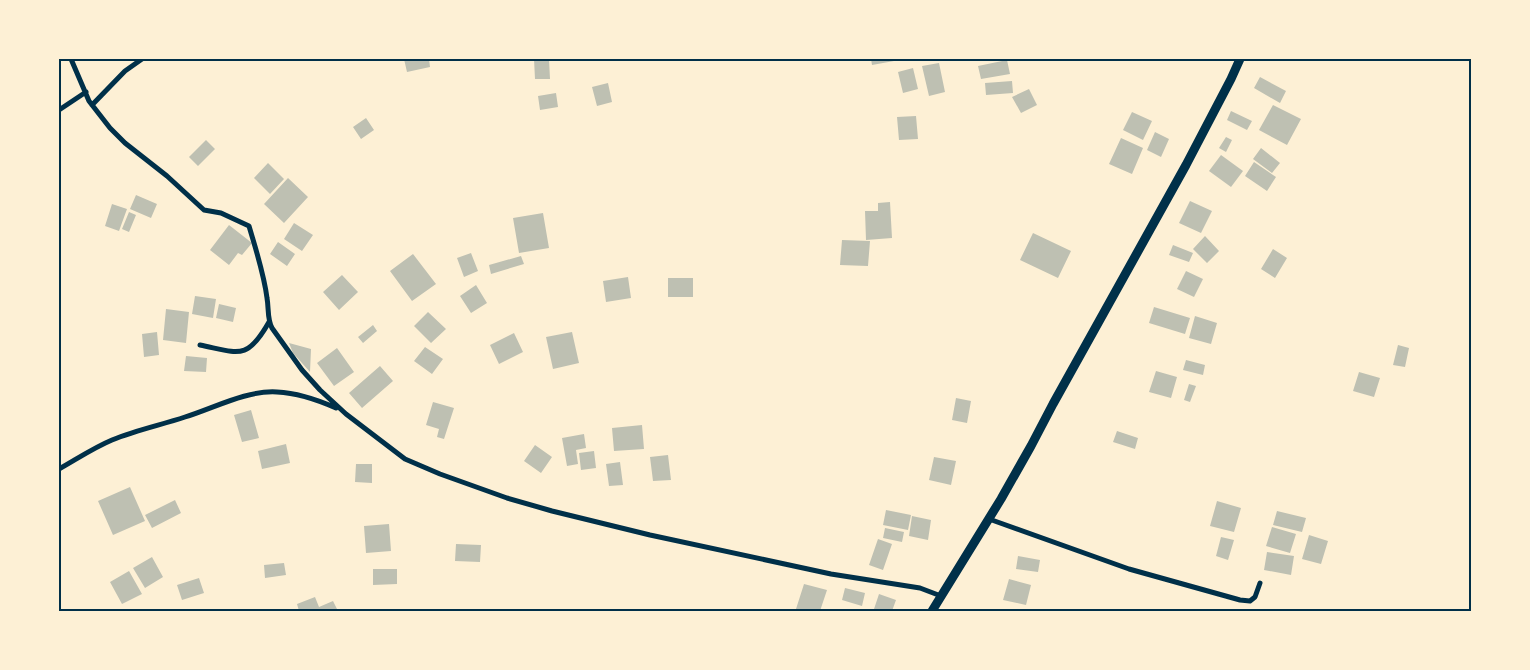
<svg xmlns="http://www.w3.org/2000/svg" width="1530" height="670" viewBox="0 0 1530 670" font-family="'Playfair Display',serif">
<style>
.building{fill:#bec0b2}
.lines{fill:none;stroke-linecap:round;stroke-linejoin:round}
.minor{stroke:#003049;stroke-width:5}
.tertiary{stroke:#003049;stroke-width:9}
.neatline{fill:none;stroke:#003049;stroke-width:2}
</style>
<rect width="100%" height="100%" fill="#fdf0d5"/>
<path class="building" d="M 404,59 L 429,59 L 430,67 L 407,72 Z
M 534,59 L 549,59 L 550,79 L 535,79 Z
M 871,59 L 893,59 L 894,61 L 872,65 Z
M 1007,60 L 1010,74 L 981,79 L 978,66 Z
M 939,63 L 945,92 L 929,96 L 922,66 Z
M 913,68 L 918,89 L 903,93 L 898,72 Z
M 1260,77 L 1286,91 L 1280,103 L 1254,88 Z
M 1012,81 L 1013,93 L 986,95 L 985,83 Z
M 608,83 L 612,102 L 597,106 L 592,87 Z
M 1029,89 L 1037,105 L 1021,113 L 1012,97 Z
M 556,93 L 558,107 L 540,110 L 538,96 Z
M 1273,105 L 1301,119 L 1287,145 L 1259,130 Z
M 1231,111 L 1252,121 L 1247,130 L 1227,120 Z
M 1132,112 L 1152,121 L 1143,140 L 1123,130 Z
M 916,116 L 918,139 L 899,140 L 897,117 Z
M 366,118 L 374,130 L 361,139 L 353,127 Z
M 1155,132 L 1169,139 L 1161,157 L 1147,150 Z
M 1226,137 L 1232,140 L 1226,152 L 1219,148 Z
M 1121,138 L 1143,148 L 1132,174 L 1109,164 Z
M 206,140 L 215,149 L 198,166 L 189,157 Z
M 1261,148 L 1280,163 L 1272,173 L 1253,159 Z
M 1221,155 L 1243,171 L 1231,187 L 1209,171 Z
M 1254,162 L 1276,177 L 1267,191 L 1245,176 Z
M 268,163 L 284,179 L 270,194 L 254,178 Z
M 288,178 L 308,197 L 284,223 L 264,204 Z
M 136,195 L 157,204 L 151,218 L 130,209 Z
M 1190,201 L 1212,211 L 1201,233 L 1179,223 Z
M 890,202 L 892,238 L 866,240 L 865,211 L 878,211 L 878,203 Z
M 112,204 L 127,209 L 119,231 L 105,226 Z
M 129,212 L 136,215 L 129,232 L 122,229 Z
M 543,213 L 549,248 L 519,253 L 513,218 Z
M 294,223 L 313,235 L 302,251 L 284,239 Z
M 229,225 L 252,243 L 242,255 L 238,253 L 229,265 L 210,250 Z
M 1033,233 L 1071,251 L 1058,278 L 1020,260 Z
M 1205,236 L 1219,251 L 1207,263 L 1193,249 Z
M 842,240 L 870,241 L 868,266 L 840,265 Z
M 278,242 L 295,254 L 287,266 L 270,254 Z
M 1173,245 L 1193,253 L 1189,262 L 1169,255 Z
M 1273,249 L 1287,258 L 1275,278 L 1261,269 Z
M 471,253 L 478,271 L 464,277 L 457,258 Z
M 413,254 L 436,284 L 412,301 L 390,271 Z
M 521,256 L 524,264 L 491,274 L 489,265 Z
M 1186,271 L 1203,279 L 1194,297 L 1177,289 Z
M 342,275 L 358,292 L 339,310 L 323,292 Z
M 628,277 L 631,298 L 606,302 L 603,281 Z
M 668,278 L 693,278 L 693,297 L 668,297 Z
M 476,285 L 487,303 L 471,313 L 460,296 Z
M 195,296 L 216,299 L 213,318 L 192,314 Z
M 219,304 L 236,308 L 233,322 L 216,318 Z
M 1154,307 L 1190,318 L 1185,334 L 1149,323 Z
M 166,309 L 189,312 L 186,343 L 163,340 Z
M 428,312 L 446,329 L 431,343 L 414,326 Z
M 1195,316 L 1217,323 L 1211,344 L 1189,338 Z
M 373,325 L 377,331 L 363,343 L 358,337 Z
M 157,332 L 159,355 L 144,357 L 142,334 Z
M 572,332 L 579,363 L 553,369 L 546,337 Z
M 514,333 L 523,352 L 499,364 L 490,345 Z
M 289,343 L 311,349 L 310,372 L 293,353 Z
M 1398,345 L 1409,348 L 1405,367 L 1393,365 Z
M 425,347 L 443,359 L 432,374 L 414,361 Z
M 337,348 L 354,372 L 334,386 L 317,363 Z
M 186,356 L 207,358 L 206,372 L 184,371 Z
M 1186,360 L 1205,365 L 1203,375 L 1183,370 Z
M 380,366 L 393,381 L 362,408 L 349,393 Z
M 1156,371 L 1177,377 L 1171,398 L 1149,392 Z
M 1359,372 L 1380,378 L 1374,397 L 1353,391 Z
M 1189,384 L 1196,386 L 1190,402 L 1184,400 Z
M 956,398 L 971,401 L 967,423 L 952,420 Z
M 433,402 L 454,408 L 444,439 L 437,437 L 439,429 L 426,425 Z
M 251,410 L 259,438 L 242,442 L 234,415 Z
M 642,425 L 644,449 L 614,451 L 612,428 Z
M 1117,431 L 1138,438 L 1135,449 L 1113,442 Z
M 584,434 L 586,448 L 576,450 L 578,464 L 567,466 L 562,438 Z
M 286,444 L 290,463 L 262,469 L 258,451 Z
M 535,445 L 552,457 L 541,473 L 524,461 Z
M 594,451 L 596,468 L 581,470 L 579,453 Z
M 668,455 L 671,480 L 653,481 L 650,457 Z
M 934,457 L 956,461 L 951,485 L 929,480 Z
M 620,462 L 623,485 L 609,486 L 606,464 Z
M 356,464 L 372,464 L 372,483 L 355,482 Z
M 130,487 L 145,521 L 113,535 L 98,501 Z
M 175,500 L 181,513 L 152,528 L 145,515 Z
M 1217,501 L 1241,508 L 1234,532 L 1210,526 Z
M 886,510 L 911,515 L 908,530 L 883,525 Z
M 1277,511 L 1306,518 L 1302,532 L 1273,525 Z
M 912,516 L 931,520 L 928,540 L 909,536 Z
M 389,524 L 391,551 L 366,553 L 364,526 Z
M 1272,527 L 1296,534 L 1290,553 L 1266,546 Z
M 885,528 L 904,532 L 902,542 L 883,538 Z
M 1309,535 L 1328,541 L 1321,564 L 1302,559 Z
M 1221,537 L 1234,540 L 1228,560 L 1216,556 Z
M 878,539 L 892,544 L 883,570 L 869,565 Z
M 456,544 L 481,545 L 480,562 L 455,561 Z
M 1267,552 L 1294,556 L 1291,575 L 1264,570 Z
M 1018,556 L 1040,560 L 1038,572 L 1016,569 Z
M 152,557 L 163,577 L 145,588 L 133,568 Z
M 284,563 L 286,575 L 265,578 L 264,565 Z
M 373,569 L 397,569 L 397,584 L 373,585 Z
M 129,571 L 142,594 L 122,604 L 110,582 Z
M 199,578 L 204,593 L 182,600 L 177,585 Z
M 1009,579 L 1031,585 L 1026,605 L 1003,600 Z
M 804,584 L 827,590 L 820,611 L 804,611 L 796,609 Z
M 845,588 L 865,593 L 862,606 L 842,600 Z
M 879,594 L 896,600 L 892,611 L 881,611 L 874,609 Z
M 315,597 L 319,607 L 333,601 L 338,611 L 299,611 L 297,604 Z"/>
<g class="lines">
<path class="minor" d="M 71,59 L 89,101 L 110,128 L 125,143 L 167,176 L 204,210 L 221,213 L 249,226 C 256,250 264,274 267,298 C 269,309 267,319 272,328 L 302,370 L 320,390 L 346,414 L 405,459 L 440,474 L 507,498 L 552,511 L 650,535 L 831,574 L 920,588 L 941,596
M 92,105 L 125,71 L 142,59
M 59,110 L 86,92
M 200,345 C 239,353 247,361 269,322
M 59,469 C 77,459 93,448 112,440 C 136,430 161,425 185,417 C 214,408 247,390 277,392 C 298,393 318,400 336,408
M 989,519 L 1129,569 L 1240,600 L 1250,601 L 1255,597 L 1260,583"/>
<path class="tertiary" d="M 932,611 L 1001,499 L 1031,446 L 1053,404 L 1186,165 L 1231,79 L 1240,59"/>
</g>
<rect width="1530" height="670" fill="none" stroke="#fdf0d5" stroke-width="120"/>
<rect x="60" y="60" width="1410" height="550" class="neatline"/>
</svg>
